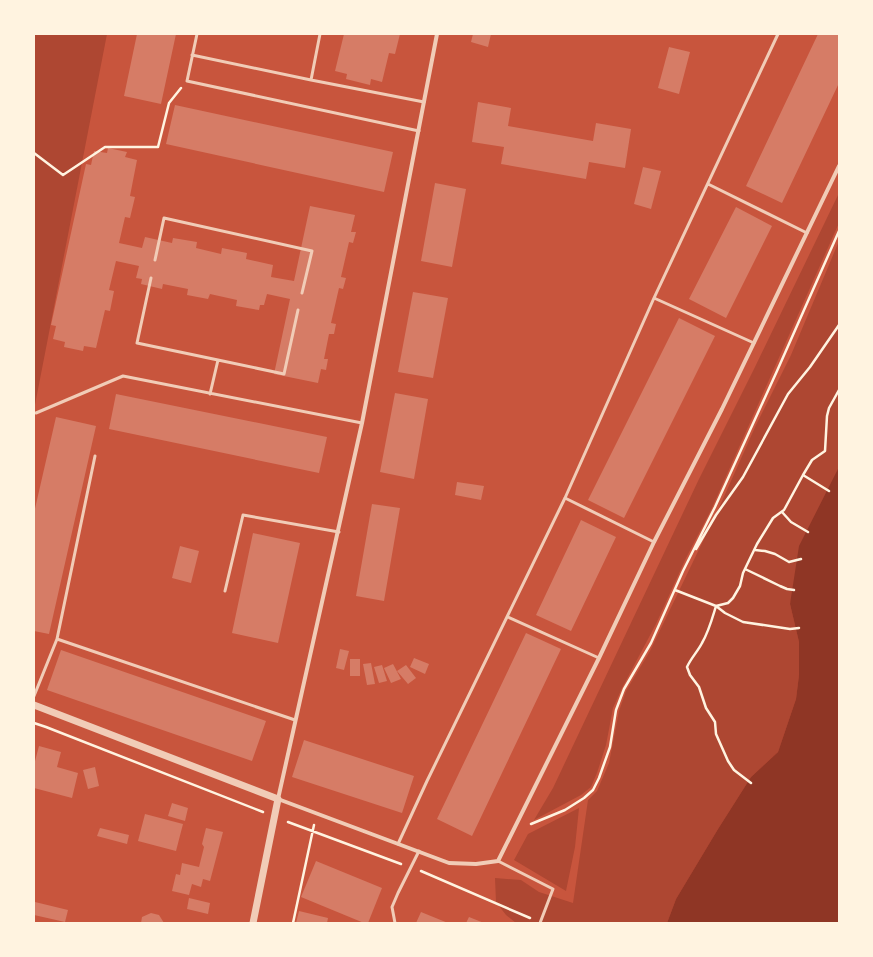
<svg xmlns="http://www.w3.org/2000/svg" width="873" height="957" viewBox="0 0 873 957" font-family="'PT Sans Narrow',sans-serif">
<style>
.green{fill:#ae4732}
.water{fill:#8f3625}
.building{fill:#d67c66}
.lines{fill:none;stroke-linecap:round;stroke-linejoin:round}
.path{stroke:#fff3e0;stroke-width:2.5}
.service{stroke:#f1ccb7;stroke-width:3}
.minor{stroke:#f1ccb7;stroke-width:4}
.tertiary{stroke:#f1ccb7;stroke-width:7}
</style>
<rect width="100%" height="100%" fill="#c8553d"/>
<path class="green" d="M 34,34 L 107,34 L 34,410 Z
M 839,193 L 839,223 L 711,510 L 686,558 L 656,624 L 622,688 L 613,708 L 606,745 L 597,773 L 591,787 L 581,795 L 534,820 L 553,788 L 699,479 L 754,369 Z
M 839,241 L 839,467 L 790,604 L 799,642 L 799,675 L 796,699 L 778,752 L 751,777 L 718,829 L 676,899 L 667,923 L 516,923 L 506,915 L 496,902 L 495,878 L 521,880 L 539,892 L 573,903 L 588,800 L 597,791 L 609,763 L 619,711 L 626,691 L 650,651 L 718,510 L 756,425 L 791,355 Z
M 579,808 L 575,847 L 566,891 L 514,860 L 528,834 Z"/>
<path class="water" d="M 839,467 L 839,923 L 667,923 L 676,899 L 718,829 L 751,777 L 778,752 L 796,699 L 799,675 L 799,642 L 790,604 L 799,546 Z"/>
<path class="building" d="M 137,34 L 176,34 L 161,104 L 124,96 Z
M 344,34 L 400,34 L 395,54 L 389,53 L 382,82 L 371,79 L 370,85 L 346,79 L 347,74 L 335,71 Z
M 473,34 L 491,34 L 488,47 L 471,42 Z
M 818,34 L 839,34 L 839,83 L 782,203 L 746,186 Z
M 669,47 L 690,52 L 679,94 L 658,88 Z
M 478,102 L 511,108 L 508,126 L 593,141 L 596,123 L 631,129 L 625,168 L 589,162 L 586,179 L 501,164 L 504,147 L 472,142 Z
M 175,105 L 393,152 L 384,192 L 166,144 Z
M 108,148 L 127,152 L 125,157 L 137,160 L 130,196 L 135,197 L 130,218 L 125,217 L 119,243 L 142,248 L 145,237 L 172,243 L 173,238 L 197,242 L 196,248 L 221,254 L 222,248 L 247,253 L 246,259 L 273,265 L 271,277 L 294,281 L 310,206 L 355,215 L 351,232 L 356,232 L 353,243 L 349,242 L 341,277 L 346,278 L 343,289 L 339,288 L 331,323 L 336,324 L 334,334 L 329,334 L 324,359 L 328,359 L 326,370 L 321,369 L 318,383 L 274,374 L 290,299 L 267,294 L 264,305 L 260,305 L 259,310 L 236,306 L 237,300 L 210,294 L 208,299 L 187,295 L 188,289 L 163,284 L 162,289 L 141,284 L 142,279 L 136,278 L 139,266 L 116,261 L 109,290 L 114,291 L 110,311 L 105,310 L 96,348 L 84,346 L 83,351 L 64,347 L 65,342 L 53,339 L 56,326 L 51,325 L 86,164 L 91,165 L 94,151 L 107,153 Z
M 643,167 L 661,171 L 651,209 L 634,204 Z
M 435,183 L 466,189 L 452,267 L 421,261 Z
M 736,207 L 772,226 L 726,318 L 689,299 Z
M 413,292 L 448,298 L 433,378 L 398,372 Z
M 679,318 L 715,336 L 624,518 L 588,500 Z
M 395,393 L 428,399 L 414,479 L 380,472 Z
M 116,394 L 327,437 L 319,473 L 109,429 Z
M 56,417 L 96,426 L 49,634 L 34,631 L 34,513 Z
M 457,482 L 484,486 L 481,500 L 455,495 Z
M 372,504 L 400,508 L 384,601 L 356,596 Z
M 581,520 L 616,537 L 571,631 L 536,615 Z
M 253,533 L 300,543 L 278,643 L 232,633 Z
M 180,546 L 199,551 L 191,583 L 172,578 Z
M 526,633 L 561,649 L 472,836 L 437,819 Z
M 340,649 L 349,651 L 344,670 L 336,668 Z
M 61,650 L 266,721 L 252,761 L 47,690 Z
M 414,658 L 429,664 L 425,674 L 410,667 Z
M 350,659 L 360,659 L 360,676 L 350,676 Z
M 371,663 L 375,684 L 367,685 L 363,664 Z
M 393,664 L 401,679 L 391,683 L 384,668 Z
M 382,665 L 387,681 L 379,683 L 374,667 Z
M 406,665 L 416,678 L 408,684 L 397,671 Z
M 304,740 L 414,776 L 402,813 L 292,777 Z
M 39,746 L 61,752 L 57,767 L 78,773 L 72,798 L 34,788 L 34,765 Z
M 95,767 L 99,786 L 88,789 L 83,770 Z
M 172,803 L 188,808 L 185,821 L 168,816 Z
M 145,814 L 183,824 L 176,851 L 138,841 Z
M 100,828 L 129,835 L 127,844 L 97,836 Z
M 206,828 L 223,832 L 210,881 L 203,879 L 201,887 L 192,884 L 189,895 L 172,891 L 176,874 L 180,875 L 182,863 L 199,867 L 204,847 L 202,844 Z
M 316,861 L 382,888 L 368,923 L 364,923 L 301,897 Z
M 189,898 L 210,903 L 208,914 L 187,909 Z
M 35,902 L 68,910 L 65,922 L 34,915 Z
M 299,911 L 328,918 L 327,923 L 296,923 Z
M 421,912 L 448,923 L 416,923 Z
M 151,913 L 159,915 L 164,923 L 141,923 L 142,917 Z
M 469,917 L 484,923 L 466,923 Z"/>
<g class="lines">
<path class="path" d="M 34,153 L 63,175 L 105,147 L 158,147 L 169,103 L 181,88
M 829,491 L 803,475 L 812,460 L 825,451 L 827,416 L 829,408 L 839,390
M 782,512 L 791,522 L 808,532
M 696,549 L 716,515 L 743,477 L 788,394 L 810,367 L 839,325
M 755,550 L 765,551 L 775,554 L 789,562 L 801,559
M 745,569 L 780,586 L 787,589 L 794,590
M 675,590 L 716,606 C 712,619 709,631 702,643 C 698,651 691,658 687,667 L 690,675 L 699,687 L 706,708 L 715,722 L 716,734 L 728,761 L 734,770 L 751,783
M 799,628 L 790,629 L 743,622 L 725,613 L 716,606 L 728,603 L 733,598 L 740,586 L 743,573 L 757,544 L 773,518 L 784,510 L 803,475
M 34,723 L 46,727 L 263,812
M 288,822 L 401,864
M 531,824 L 565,810 L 584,798 L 593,790 L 599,778 L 610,747 L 616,710 L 624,689 L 651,643 L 683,571 L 715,507 L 777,371 L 839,231
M 421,871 L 530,918
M 293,923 L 314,825"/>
<path class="service" d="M 197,34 L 187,81 L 419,131
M 320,34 L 311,80 L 424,102
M 192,55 L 311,80
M 708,184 L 807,233
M 155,260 L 164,218 L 312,251 L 302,293
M 151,278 L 137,343 L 218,360 L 210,394
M 654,298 L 754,343
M 218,360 L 284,374 L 298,310
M 36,413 L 123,376 L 362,423
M 565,498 L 654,542
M 225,591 L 243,515 L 339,532
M 508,617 L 599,658
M 57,639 L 95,456
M 34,696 L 57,639 L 295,720
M 398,844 L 427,781 L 565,498 L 654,298 L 778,34
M 498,861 L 553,889 L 540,923
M 395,923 L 392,907 L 398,893 L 419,851"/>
<path class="minor" d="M 437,34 L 362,423 L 278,799 L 449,863 L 476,864 L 498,861 L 599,658 L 654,542 L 722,409 L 839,166"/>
<path class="tertiary" d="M 34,705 L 278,799 L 253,923"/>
</g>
<rect width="873" height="957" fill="none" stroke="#fff3e0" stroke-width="70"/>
</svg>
